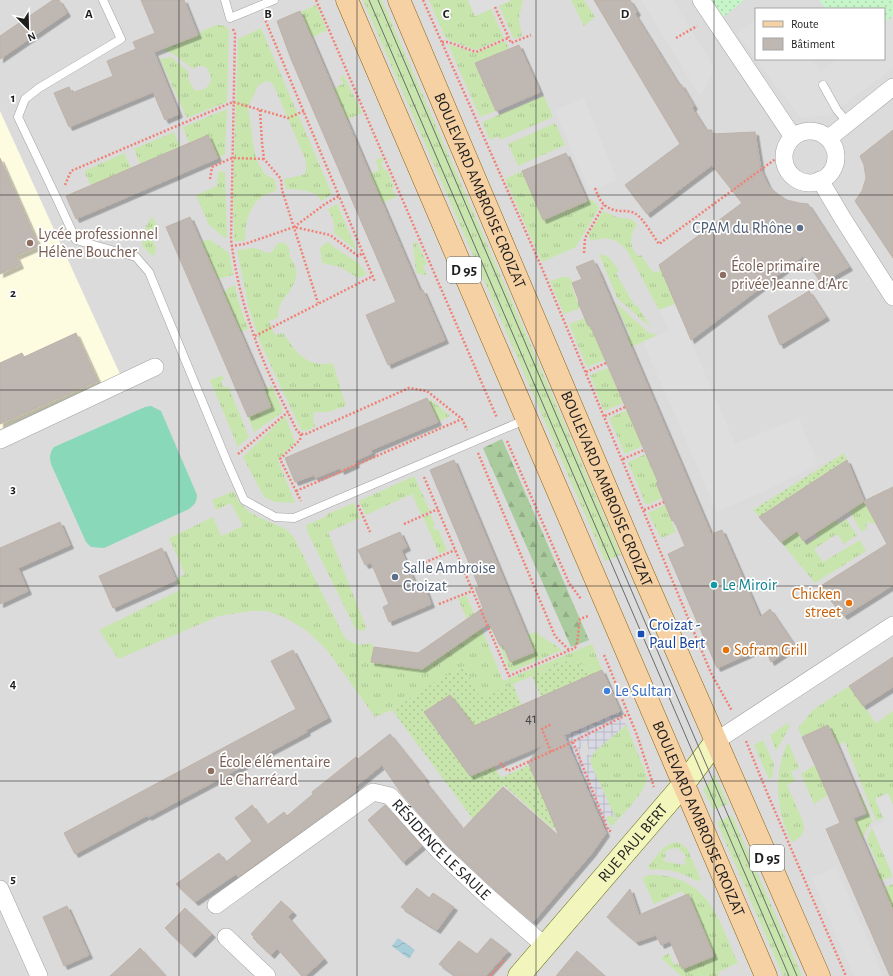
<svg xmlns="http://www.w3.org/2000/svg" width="893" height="976" viewBox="0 0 893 976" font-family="'Alegreya Sans',sans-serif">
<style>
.residential{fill:#dcdbdb;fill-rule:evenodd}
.education{fill:#fdfce0}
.grass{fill:url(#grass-tufts);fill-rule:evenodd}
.forest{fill:url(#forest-firs)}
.park{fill:url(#park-dots)}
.garden{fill:url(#garden-dots)}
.pitch{fill:#88d8b9}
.parking{fill:#dedede}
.plaza{fill:url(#plaza-grid);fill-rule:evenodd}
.water{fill:url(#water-waves)}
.building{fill:#bfb7b2;stroke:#bfb2a8;filter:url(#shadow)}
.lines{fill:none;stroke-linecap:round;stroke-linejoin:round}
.lane-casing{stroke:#a2a2a2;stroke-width:9}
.street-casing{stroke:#a2a2a2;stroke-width:18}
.secondary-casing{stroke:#636d0d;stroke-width:23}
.primary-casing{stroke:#8d620b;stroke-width:23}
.path{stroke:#f08175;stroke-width:2.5;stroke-dasharray:2 2;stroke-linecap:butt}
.lane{stroke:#fff;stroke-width:8}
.street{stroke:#fff;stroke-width:17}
.secondary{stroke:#f2f5bc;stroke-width:22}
.primary{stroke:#f5d1a3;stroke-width:22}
.tram{stroke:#6c6c6c;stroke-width:1}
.grid{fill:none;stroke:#1e1e1e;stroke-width:1;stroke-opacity:0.55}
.service-dot{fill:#5c6f8a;stroke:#fff;stroke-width:1.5}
.education-dot{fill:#8d6e63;stroke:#fff;stroke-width:1.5}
.culture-dot{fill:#0f9aa8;stroke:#fff;stroke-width:1.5}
.food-dot{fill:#e8710a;stroke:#fff;stroke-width:1.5}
.transit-dot{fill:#1a4fb4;stroke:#fff;stroke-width:1.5}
.shop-dot{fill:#3f7fe0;stroke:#fff;stroke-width:1.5}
.labels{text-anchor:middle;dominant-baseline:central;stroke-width:3.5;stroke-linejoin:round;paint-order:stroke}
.number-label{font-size:14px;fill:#464443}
.shield{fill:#fff;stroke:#626262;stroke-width:1}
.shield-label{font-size:15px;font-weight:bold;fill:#1e1e1e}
.street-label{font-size:16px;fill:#1e1e1e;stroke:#fff}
.service-label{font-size:16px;fill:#4e5e75;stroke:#fff;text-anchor:end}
.education-label{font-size:16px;fill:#785e54;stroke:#fff;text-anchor:start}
.culture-label{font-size:16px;fill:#0d838f;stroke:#fff;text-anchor:start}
.food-label{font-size:16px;fill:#c56008;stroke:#fff;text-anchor:end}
.transit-label{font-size:16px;fill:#164399;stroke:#fff;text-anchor:start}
.shop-label{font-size:16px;fill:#366cbe;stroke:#fff;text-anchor:start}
.grid-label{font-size:13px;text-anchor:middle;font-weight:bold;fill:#1e1e1e;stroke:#fff;stroke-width:3.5;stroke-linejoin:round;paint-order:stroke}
</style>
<defs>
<pattern id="grass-tufts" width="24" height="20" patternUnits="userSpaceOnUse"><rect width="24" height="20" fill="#c9e5ae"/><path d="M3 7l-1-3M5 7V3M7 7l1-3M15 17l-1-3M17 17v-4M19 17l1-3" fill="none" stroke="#acc495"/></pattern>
<pattern id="forest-firs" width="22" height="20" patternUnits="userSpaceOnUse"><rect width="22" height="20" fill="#aacb9d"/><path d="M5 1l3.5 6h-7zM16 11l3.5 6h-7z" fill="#92ae87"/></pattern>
<pattern id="park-dots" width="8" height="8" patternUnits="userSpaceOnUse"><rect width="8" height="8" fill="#c5f5c9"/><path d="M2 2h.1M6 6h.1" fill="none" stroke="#a9d2ac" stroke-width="1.8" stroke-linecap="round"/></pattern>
<pattern id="garden-dots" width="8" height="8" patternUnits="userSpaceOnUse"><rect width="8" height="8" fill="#c9e5ae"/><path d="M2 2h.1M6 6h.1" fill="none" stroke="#acc495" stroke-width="1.8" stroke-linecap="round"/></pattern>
<pattern id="plaza-grid" width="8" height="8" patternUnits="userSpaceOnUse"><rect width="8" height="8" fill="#d9d9e4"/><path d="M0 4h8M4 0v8" fill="none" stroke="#babac3"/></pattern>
<pattern id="water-waves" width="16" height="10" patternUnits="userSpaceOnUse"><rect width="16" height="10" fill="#a8ced9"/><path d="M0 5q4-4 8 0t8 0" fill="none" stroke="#90b0ba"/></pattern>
<filter id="shadow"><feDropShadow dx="3.5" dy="3.5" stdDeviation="0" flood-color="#0004"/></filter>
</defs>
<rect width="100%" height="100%" fill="#eeebe5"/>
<path class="residential" d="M 0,0 L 893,0 L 893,976 L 0,976 ZM 756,9 L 884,9 L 884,59 L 756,59 Z"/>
<path class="education" d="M 0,111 L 120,374 L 0,429 Z"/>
<path class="grass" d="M 363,0 L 382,0 L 621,555 L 605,561 Z
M 429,0 L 468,0 L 475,16 L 491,9 L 504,38 L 476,50 L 451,41 L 445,37 Z
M 511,0 L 523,0 L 519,18 L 522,36 L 514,39 L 499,6 Z
M 571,0 L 584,0 L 595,17 L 584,26 Z
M 316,5 L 327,30 L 311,38 L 300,12 Z
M 216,25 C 222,25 225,25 229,30 L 227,102 L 187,118 L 160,59 L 171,57 L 189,72 L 188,78 L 194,90 C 203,91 208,89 211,80 L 210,74 L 206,67 L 198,66 L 193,69 L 172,53 L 162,50 L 198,35 L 202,31 Z
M 261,28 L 332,194 L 321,201 C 316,189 297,190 286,189 L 284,179 L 294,177 L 305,174 L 306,169 L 306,161 L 276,91 L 272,83 L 266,81 L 258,86 L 248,107 L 254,149 L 258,163 L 265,174 L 275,180 L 276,191 C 251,196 245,219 245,241 L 234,241 L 233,198 L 238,39 Z
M 505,41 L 509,49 L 475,63 L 496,111 L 480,117 L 448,44 L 475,53 Z
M 344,76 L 362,113 L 346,120 L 332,89 L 343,84 L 340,77 Z
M 544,96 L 553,117 L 500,140 L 498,136 L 490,140 L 482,122 Z
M 227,109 L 225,154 L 218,158 L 208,135 L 189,143 L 183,127 Z
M 553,124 L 556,124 L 565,145 L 518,166 L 508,144 Z
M 174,132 L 180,147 L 140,164 L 134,149 Z
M 124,153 L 131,168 L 91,186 L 84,171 Z
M 382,157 L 384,161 L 381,163 L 384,170 L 387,170 L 394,187 L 392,188 L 396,197 L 382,203 L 369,174 L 379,170 L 376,160 Z
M 225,171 L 227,237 L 225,238 L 209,225 L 196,195 L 217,186 L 218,172 Z
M 522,171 L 543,220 L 592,199 L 599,208 L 576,247 L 542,262 L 505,179 Z
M 337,204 L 357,251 L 334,233 L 334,222 L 328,209 Z
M 603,211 L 619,218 L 631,219 L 637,224 C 630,236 628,245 638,256 L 641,255 L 651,270 L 655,272 L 659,272 L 659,265 L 675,304 L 659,310 L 628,252 C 616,238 608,236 591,241 L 588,235 Z
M 152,216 L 158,227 L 158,235 L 152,238 L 156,248 L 154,257 L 142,246 L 146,226 Z
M 209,239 L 229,253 L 233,275 L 218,279 L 201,242 Z
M 328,241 L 331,245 L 357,262 L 367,274 L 358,278 L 340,267 L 322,263 L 320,248 Z
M 283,242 L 289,247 C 288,261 299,265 296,277 C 293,293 276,301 278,318 L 269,321 L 275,335 L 283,333 C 297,353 306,368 333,363 L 346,406 L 328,412 L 314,412 L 313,419 L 315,427 L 305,431 L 301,430 L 261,344 L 249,309 L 237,250 C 242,250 249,248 254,248 C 260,249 264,253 271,253 L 277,244 Z
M 417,242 L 427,264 L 423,266 L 427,275 L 416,273 L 413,243 Z
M 602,254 C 611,257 614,263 619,271 L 616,273 L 635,306 L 637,305 L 651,328 L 617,298 L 600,256 Z
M 562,277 L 568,277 L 574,282 L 571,284 L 580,308 L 564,314 L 550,281 Z
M 235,285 L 238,300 L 248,329 L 240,332 L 223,292 L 227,291 L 226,289 Z
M 615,302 L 650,334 L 654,333 L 656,336 L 631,347 L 627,337 L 630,336 Z
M 584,318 L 588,325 L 590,325 L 605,360 L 587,367 L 569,324 Z
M 608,368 L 623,403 L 604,411 L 590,375 Z
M 222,375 L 224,379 L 221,381 L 224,388 L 228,386 L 249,437 L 238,447 L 210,380 Z
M 272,386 L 283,412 L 254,432 L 248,417 L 270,407 L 264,390 Z
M 427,398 L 435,403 L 450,416 L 438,422 Z
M 627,410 L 642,446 L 625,454 L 609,418 Z
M 285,416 L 295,442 L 278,460 L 295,503 L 275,502 L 264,497 L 243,457 Z
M 646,454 L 658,482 L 656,484 L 662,498 L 646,505 L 628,462 Z
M 414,476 L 430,511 L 421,515 L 412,494 L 366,515 L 359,501 Z
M 234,491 L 239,502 L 248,511 L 258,517 L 284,528 L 293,536 L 345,638 C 353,644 360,646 371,643 L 374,647 L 372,662 L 415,668 L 418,653 L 427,665 L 476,632 L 467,619 L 458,599 L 466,595 L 480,627 L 481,627 L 503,681 L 592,644 L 602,670 L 589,676 L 583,664 L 576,667 L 572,659 L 480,698 L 464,666 L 433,683 L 392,710 L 375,717 L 327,650 L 306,630 L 284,617 L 267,611 L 250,611 L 219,616 L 118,659 L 99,630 L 180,590 L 176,579 L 185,574 L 169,538 L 213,517 L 221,536 L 243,526 L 231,503 L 216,510 L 212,500 Z
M 864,501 L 876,524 L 867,522 L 866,529 L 862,532 L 849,511 Z
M 354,503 L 360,518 L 328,532 L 366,627 L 365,630 L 361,631 L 355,628 L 307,531 L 306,525 L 327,516 L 327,514 Z
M 665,505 L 676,532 L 661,538 L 648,513 Z
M 430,514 L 435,524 L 433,525 L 435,530 L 438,529 L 447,550 L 439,554 L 423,517 Z
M 846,519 L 857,535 L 844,544 L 837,534 L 814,549 L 823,562 L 860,540 L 866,551 L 815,583 L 781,542 L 797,531 L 806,544 L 818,537 L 815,533 L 836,520 L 838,524 Z
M 535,632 L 562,650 L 510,672 L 500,646 L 503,645 L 510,662 L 534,652 L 527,635 Z
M 849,686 L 876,723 L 893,711 L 893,805 L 888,793 L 875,799 L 883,818 L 876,821 L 845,742 L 836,745 L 828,726 L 802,737 L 798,728 L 813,710 Z
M 788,723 L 790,726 L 776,751 L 770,735 Z
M 626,725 L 647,776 C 648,791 622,815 611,827 L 607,820 L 607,816 L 612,815 L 614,819 L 616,819 L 592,767 L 590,760 L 594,752 Z
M 763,740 L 774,764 L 772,778 L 769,779 L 754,745 Z
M 787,744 L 789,744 L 799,768 L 791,772 L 795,781 L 787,785 C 790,792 794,800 797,808 C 804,822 810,834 792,842 C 776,813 773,775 787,744 Z
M 815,765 L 828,795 L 814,804 L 801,774 Z
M 715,775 L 728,804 L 713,810 L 703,789 Z
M 860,793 L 873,822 L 870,824 L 862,839 L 854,821 L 867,815 L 858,794 Z
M 732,815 L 802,976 L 783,976 L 717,822 Z
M 872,827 L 893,876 L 880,881 L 876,870 L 879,868 L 867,840 Z
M 678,842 L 687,848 L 701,880 L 697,881 C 682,873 669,868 651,870 L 648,866 C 657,857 664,842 678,842 ZM 677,848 L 680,850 L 687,857 L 684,859 L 686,864 L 683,865 L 663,861 L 666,856 L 664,853 L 669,849 Z
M 649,875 C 708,874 718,918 738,963 L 718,972 L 719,976 L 681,976 L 661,958 L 669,953 L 674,965 L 680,963 L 683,969 L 713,956 L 688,894 L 685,896 L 682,891 L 654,904 L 642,878 Z
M 893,884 L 893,910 L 884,891 L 887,890 L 885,887 Z"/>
<path class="forest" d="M 502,439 L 589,640 L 571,647 L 483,448 Z"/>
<path class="park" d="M 711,0 L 744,0 L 722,18 Z
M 819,0 L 893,0 L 893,16 L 884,23 L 884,9 L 826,9 Z"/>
<path class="garden" d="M 844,453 L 847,460 L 759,517 L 753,510 Z
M 572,659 L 576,667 L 583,664 L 589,676 L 541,697 L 532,676 Z
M 464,666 L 480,698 L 513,684 L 522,706 L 474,726 L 450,695 L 424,712 L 470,776 L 494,766 L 501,778 L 529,765 L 540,792 L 566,814 L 553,829 L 504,785 L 473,819 L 392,710 L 433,683 Z"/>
<path class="pitch" d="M 151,406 L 161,411 L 197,495 C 197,502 194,505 189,509 L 104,548 L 91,547 L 86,542 L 51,464 C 49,457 50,452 54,447 L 145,407 Z"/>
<path class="parking" d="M 468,0 L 511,0 L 475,16 Z
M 641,0 L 673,0 L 714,68 L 712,75 L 700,96 Z
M 893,16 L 893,68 L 829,116 L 800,117 L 737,34 L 756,20 L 756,59 L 811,59 L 821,72 L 838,59 L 884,59 L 884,23 Z
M 584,98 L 617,180 L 589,191 L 555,110 Z
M 675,304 L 735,444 L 799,418 L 818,465 L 762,492 L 717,512 L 643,342 L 669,330 L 659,310 Z
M 888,793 L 893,805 L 893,876 L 872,827 L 885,821 L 875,799 Z
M 836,867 L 883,976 L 854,976 L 812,878 Z"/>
<path class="plaza" d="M 620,711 L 626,725 L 594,752 L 590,760 L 592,767 L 616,819 L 615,820 L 611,815 L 607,816 L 607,820 L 611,827 L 606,833 L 564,735 ZM 587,742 L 589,753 L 586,757 L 582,759 L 580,756 L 580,749 L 583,744 Z"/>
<path class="water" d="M 398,938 L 415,950 L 409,959 L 392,946 Z"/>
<path class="building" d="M 53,0 L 59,0 L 67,13 L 0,59 L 0,36 Z
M 141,0 L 184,0 L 198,35 L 154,52 L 179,114 L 165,120 L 153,92 L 69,127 L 54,93 L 69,87 L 72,93 L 113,76 L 107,61 L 136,49 L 133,42 L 155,33 Z
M 594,0 L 630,0 L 637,12 L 635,14 L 679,85 L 681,84 L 694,106 L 692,108 L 706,130 L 712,130 L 712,134 L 755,132 L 761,170 L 768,185 L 775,192 L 787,200 L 799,203 L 808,204 L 849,267 L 821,283 L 803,256 L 691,340 L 659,265 L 742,203 L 712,165 L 647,214 L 625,185 L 680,144 Z
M 300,11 L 420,291 L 423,290 L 445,340 L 388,365 L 366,315 L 396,302 L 291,59 L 277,21 Z
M 519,45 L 540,92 L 496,111 L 475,63 Z
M 893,130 L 893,258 L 855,201 L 862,191 L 866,178 L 864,165 L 860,156 Z
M 208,135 L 218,158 L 76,219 L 66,196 Z
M 566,153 L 587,201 L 543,220 L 522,171 Z
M 0,158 L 39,246 L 16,256 L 20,265 L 0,274 Z
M 190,217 L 265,389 L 264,390 L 271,407 L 248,417 L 166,227 Z
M 593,260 L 599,272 L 711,534 L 722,530 L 760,617 L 770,609 L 795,646 L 771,662 L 764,647 L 717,668 L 668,554 L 685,546 L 674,520 L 672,521 L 656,483 L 658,482 L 590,325 L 588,326 L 578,302 L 579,301 L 572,283 L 582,279 L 576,267 Z
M 809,291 L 826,317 L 780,345 L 768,316 Z
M 76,333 L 98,381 L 0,424 L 0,363 L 22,353 L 24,357 Z
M 427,398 L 438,422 L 371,450 L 372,453 L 355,461 L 356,464 L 341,471 L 340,468 L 315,478 L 314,475 L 295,482 L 285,458 Z
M 454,460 L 534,652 L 510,662 L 503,645 L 500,646 L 489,623 L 422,669 L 371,662 L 374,647 L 418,653 L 483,608 L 475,588 L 479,587 L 430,470 Z
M 847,460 L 864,501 L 803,541 L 797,531 L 781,542 L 759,517 Z
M 893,487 L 893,585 L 844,616 L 819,587 L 887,544 L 864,501 Z
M 60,522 L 70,545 L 18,568 L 28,591 L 0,604 L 0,548 Z
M 400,532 L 407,547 L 401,550 L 418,591 L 425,588 L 431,604 L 389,622 L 383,607 L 389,604 L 371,563 L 365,565 L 358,550 Z
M 162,548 L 176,580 L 113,608 L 99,576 Z
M 293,650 L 328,718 L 306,730 L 307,732 L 148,817 L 148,815 L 75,854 L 64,833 L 296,709 L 271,661 Z
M 893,657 L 893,687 L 863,706 L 849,686 Z
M 602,670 L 620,711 L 564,735 L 606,833 L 592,853 L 533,922 L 493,888 L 447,845 L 401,793 L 382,765 L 355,787 L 357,790 L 341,803 L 238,877 L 236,874 L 195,902 L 176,884 L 219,853 L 226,862 L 252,841 L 235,818 L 245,811 L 252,805 L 267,825 L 284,812 L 287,816 L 313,794 L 312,792 L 356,757 L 358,759 L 390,734 L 426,779 L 424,780 L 463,829 L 503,787 L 559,836 L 528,762 L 543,745 L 470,776 L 424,712 L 450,695 L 474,726 Z
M 828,725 L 836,742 L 866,813 L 853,818 L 893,910 L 893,976 L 890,976 L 826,829 L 840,823 L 815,765 L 802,737 Z
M 385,805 L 422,846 L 403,862 L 368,820 Z
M 417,888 L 429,898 L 433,893 L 454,907 L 437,930 L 401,907 Z
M 630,889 L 639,915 L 688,894 L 714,956 L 682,969 L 670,941 L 661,945 L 656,935 L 636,942 L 607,917 Z
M 281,901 L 293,912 L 288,917 L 324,959 L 305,976 L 302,976 L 277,948 L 271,955 L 253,938 L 254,937 L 251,934 Z
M 67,906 L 89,955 L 64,966 L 43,917 Z
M 185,908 L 212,934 L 192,954 L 165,928 Z
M 491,938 L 508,951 L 486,976 L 456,976 L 439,964 L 459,941 L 477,954 Z
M 140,948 L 166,976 L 110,976 L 133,955 Z
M 577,951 L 605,976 L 556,976 Z"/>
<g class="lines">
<g class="lane-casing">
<path id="lane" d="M 103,0 L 121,39 L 39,88 L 25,99 L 18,117 L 58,201 L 76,240 L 136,257 L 149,272 L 226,459 L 244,500 L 275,517 L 294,518 L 527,419
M 225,0 L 230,18 L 274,0
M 823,85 L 837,110 L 848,123"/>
</g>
<g class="street-casing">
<g id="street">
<path d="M 701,0 L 793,137"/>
<circle cx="810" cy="157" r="26"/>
<path d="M 829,138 L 893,87"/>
<path d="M 820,180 L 843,219 L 893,297"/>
<path d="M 0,440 L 155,367"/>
<path d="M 716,741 L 893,625"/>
<path d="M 0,889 L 39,976"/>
<path id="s1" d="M 216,905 L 373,792 L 390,796 L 440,852 L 486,895 L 545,946"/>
<path d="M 226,937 L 267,976"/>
</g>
</g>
<g class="secondary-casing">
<g id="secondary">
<path id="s2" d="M 519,976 L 683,785 L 716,741"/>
</g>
</g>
<g class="primary-casing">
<g id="primary">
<path id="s3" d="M 347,0 L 766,976"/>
<path id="s4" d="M 399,0 L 635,556 L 819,976"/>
</g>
</g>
<path class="path" d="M 316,0 L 497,418
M 423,0 L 541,266 L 711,673 L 732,711
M 495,7 L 511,43 L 531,35
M 264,17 L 375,282
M 233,29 L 235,34 L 231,239 C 236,281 248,323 264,362 C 274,386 286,408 297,431 L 301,434 L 306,434 L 409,388 L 427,391 L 462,419 L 467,430
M 676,38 L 697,26
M 442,42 L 448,42 L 476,52 L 508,38
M 260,110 L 262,143 L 264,159 L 281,179 L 282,190 L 318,303
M 210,179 L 212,167 L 232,158 L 264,159
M 65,185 L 71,171 L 233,102 L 288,118 L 304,111
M 595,188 C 600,202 605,210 621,211 C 626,211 631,211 636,214 C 642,217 654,237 659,244 L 785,152
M 294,227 L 325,204 L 339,196
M 231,246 L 245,244 L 294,227 L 330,235 L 358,256 L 363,253
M 584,253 L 585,238 L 604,205
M 255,336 L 373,276
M 586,372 L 606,363
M 605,416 L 625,407
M 301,434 L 300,440 L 280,459 L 301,501
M 507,441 L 569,583 L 581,599
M 478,453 L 555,636 L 570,651
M 238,454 L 288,412
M 623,459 L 644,450
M 424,477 L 509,676 L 575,648 L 577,643 L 580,619 L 588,616
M 296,491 L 462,419
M 358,505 L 370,532
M 644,510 L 664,502
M 404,524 L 438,509
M 421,564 L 455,550
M 439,604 L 472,591
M 604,655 L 637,735 L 654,787
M 746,741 L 768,795 L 846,976
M 573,742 L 608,830 L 612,832
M 551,752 L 542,729 L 552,724
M 500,763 L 508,771 L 568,744 L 628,714
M 490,976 L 504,960"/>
<use href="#lane" class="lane"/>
<use href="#street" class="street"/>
<use href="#secondary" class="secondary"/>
<use href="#primary" class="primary"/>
<path class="tram" d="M 369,0 L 789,976
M 378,0 L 797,976"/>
</g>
<path class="grid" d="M 179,0 L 179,976M 357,0 L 357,976M 536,0 L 536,976M 714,0 L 714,976M 0,195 L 893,195M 0,390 L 893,390M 0,586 L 893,586M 0,781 L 893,781"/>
<g class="service-dot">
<circle cx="800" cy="228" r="4"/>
<circle cx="395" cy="577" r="4"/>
</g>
<g class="education-dot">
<circle cx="30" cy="243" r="4"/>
<circle cx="723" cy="275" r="4"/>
<circle cx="211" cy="771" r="4"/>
</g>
<circle class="culture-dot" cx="714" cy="585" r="4"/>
<g class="food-dot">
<circle cx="849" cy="603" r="4"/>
<circle cx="726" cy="650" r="4"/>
</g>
<rect class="transit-dot" x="637" y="630" width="8" height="8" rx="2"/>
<circle class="shop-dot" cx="607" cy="691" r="4"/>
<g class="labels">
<g class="number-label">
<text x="531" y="719">41</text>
</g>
<g class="shield">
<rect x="447" y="257" width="34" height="26" rx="3"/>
<rect x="750" y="845" width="34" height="26" rx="3"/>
</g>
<g class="shield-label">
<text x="464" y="270">D 95</text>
<text x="767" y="858">D 95</text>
</g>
<g class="street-label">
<text stroke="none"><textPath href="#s4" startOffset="207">BOULEVARD AMBROISE CROIZAT</textPath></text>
<text stroke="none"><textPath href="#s4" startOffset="531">BOULEVARD AMBROISE CROIZAT</textPath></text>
<text stroke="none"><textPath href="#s3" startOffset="891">BOULEVARD AMBROISE CROIZAT</textPath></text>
<text stroke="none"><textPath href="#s2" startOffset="175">RUE PAUL BERT</textPath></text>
<text stroke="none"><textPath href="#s1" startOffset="285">RÉSIDENCE LE SAULE</textPath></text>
</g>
<g class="service-label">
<text x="792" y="228">CPAM du Rhône</text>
<text x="403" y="568" text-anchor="start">Salle Ambroise<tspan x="403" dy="18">Croizat</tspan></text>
</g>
<g class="education-label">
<text x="38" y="234">Lycée professionnel<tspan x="38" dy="18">Hélène Boucher</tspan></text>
<text x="731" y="266">École primaire<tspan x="731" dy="18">privée Jeanne d'Arc</tspan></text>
<text x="219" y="762">École élémentaire<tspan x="219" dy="18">Le Charréard</tspan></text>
</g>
<g class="culture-label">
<text x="722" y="585">Le Miroir</text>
</g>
<g class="food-label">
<text x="841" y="594">Chicken<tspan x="841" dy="18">street</tspan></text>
<text x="734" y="650" text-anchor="start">Sofram Grill</text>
</g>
<g class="transit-label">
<text x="649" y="625">Croizat -<tspan x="649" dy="18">Paul Bert</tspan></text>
</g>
<g class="shop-label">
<text x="615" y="691">Le Sultan</text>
</g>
</g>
<g class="grid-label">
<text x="89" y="18">A</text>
<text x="268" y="18">B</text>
<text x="446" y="18">C</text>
<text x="625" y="18">D</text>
<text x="13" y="102">1</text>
<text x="13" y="297">2</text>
<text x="13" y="493">3</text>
<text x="13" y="688">4</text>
<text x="13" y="883">5</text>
</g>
<rect x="755" y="8" width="130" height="52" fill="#ffffff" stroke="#a5a5a5"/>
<rect x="763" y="21" width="20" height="6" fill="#f5d1a3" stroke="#a5a5a5"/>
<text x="791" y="28" font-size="12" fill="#1e1e1e">Route</text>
<rect x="763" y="38" width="20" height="12" fill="#bfb7b2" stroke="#a5a5a5"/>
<text x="791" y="48" font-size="12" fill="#1e1e1e">Bâtiment</text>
<g transform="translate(28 28) rotate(157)" stroke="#ffffff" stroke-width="3" paint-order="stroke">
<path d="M0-3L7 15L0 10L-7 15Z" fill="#1e1e1e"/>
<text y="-6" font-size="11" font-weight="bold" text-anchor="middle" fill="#1e1e1e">N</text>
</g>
</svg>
